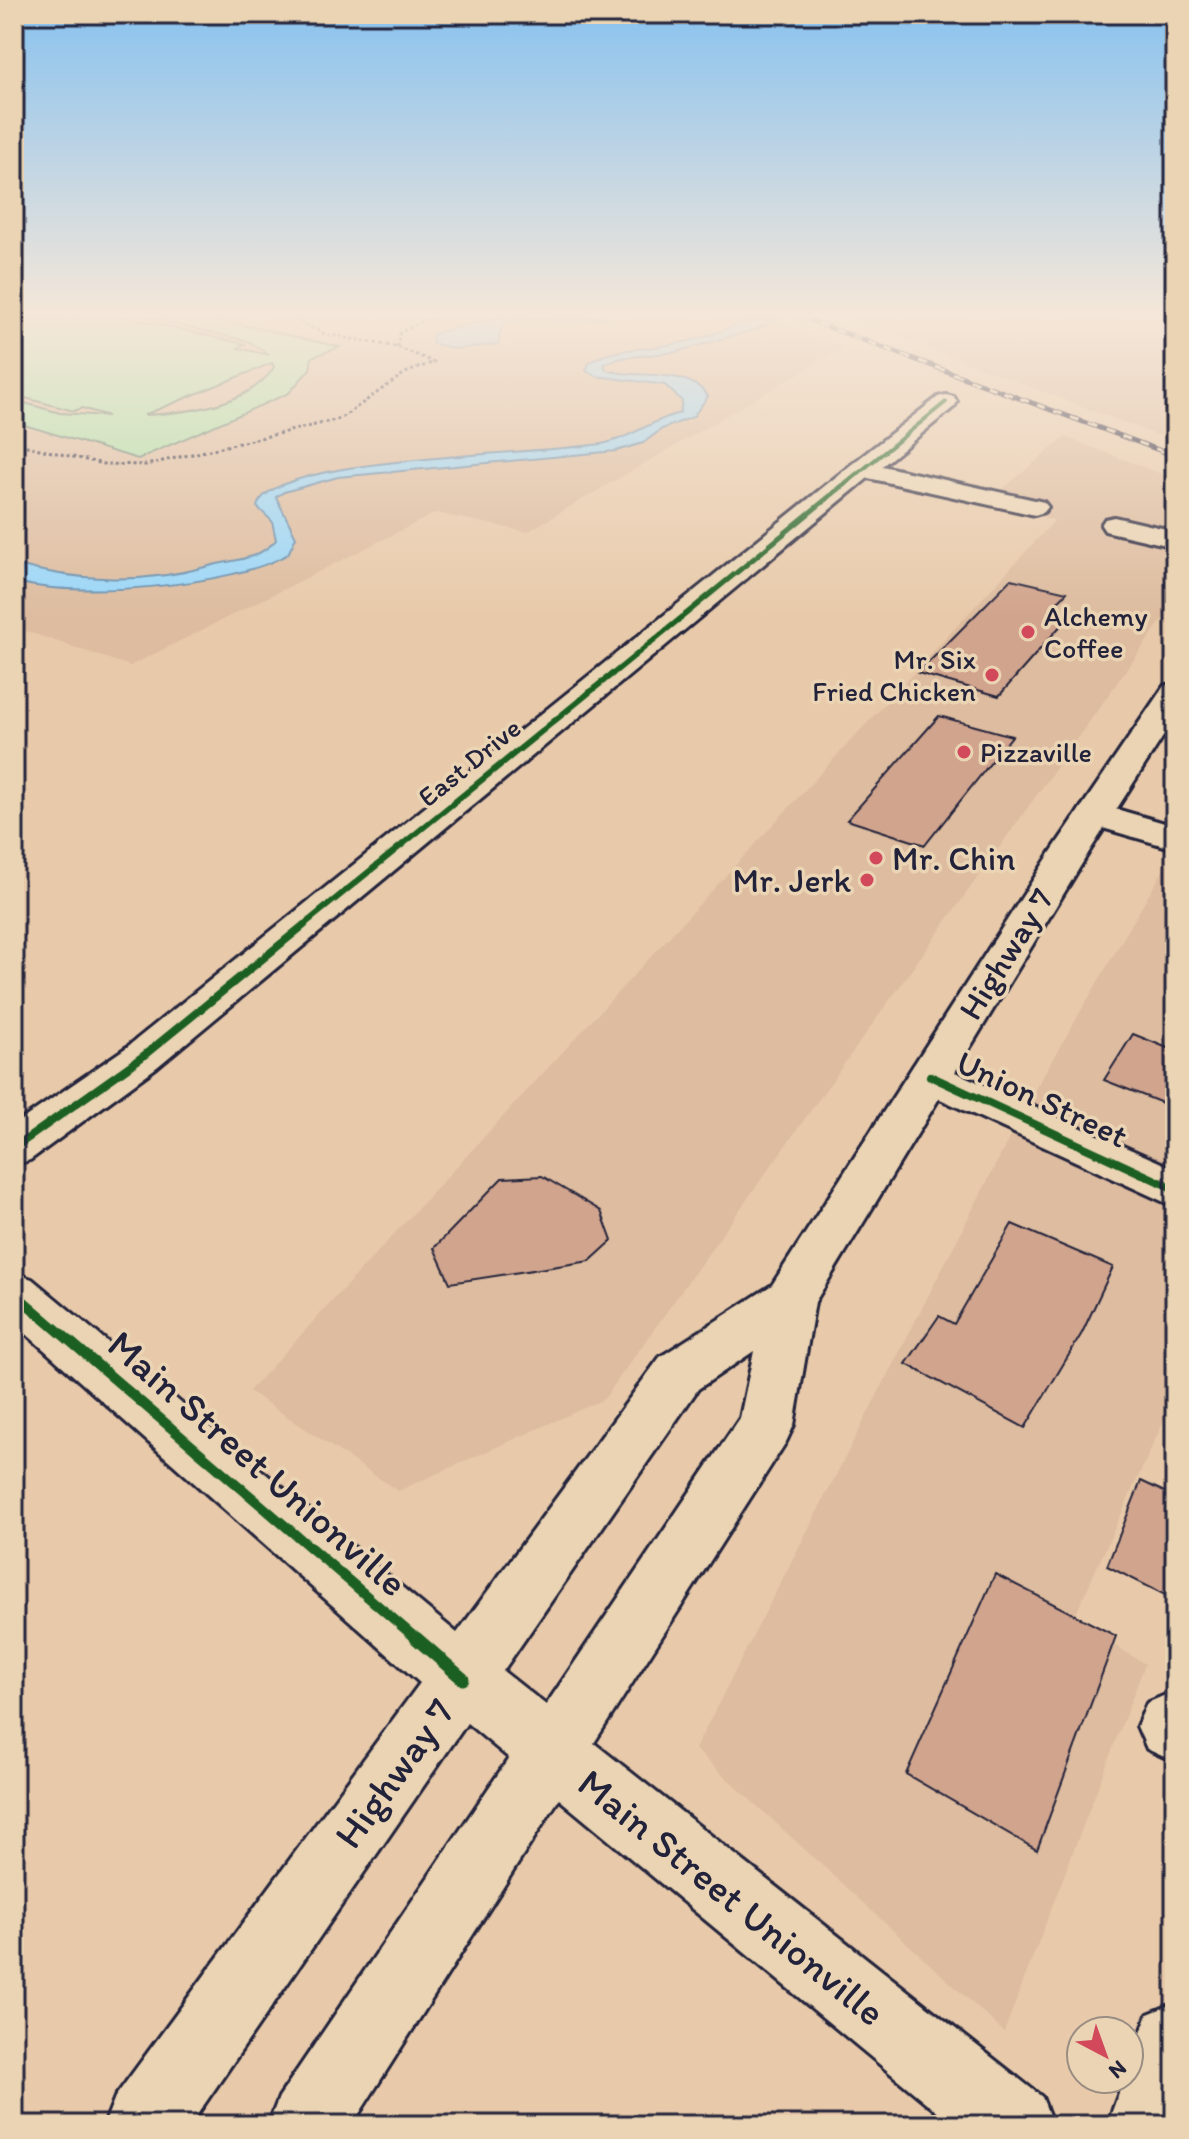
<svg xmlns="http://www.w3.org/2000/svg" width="1189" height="2139" viewBox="0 0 1189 2139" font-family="Itim,sans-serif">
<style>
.built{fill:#ddbc9f}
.green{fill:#a9e3a8;stroke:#668272;stroke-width:2;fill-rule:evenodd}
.water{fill:#99d7fa;stroke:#698fae;stroke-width:2}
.building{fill:#d1a48d;stroke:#22223b;stroke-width:2}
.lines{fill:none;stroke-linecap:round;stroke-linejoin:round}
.minor-casing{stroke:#22223b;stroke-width:6}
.major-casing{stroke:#22223b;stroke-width:6}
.path{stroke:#22223b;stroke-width:3;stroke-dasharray:3 3;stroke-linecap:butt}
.minor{fill:#ead4b3;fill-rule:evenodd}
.major{fill:#ead4b3;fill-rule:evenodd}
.rail-casing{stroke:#22223b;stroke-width:5}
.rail{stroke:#ead4b3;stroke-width:3;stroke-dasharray:9;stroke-linecap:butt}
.cycleway-far5-casing{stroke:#ead4b3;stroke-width:7}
.cycleway-far4-casing{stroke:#ead4b3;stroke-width:8}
.cycleway-far3-casing{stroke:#ead4b3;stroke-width:10}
.cycleway-far2-casing{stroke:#ead4b3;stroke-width:13}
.cycleway-far1-casing{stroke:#ead4b3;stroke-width:15}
.cycleway-casing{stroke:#ead4b3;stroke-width:18}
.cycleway-far5{stroke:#1b5e20;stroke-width:4}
.cycleway-far4{stroke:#1b5e20;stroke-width:5}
.cycleway-far3{stroke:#1b5e20;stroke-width:6}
.cycleway-far2{stroke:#1b5e20;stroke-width:8}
.cycleway-far1{stroke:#1b5e20;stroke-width:10}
.cycleway{stroke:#1b5e20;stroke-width:13}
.poi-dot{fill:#d1495b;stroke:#ead4b3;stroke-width:3}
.labels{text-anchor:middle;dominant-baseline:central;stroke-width:7;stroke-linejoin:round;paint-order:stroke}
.far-poi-label{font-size:28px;fill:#22223b;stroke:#ead4b3;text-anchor:start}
.far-street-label{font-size:28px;fill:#22223b;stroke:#ead4b3}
.poi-label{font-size:34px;fill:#22223b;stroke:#ead4b3;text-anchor:start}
.street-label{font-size:34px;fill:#22223b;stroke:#ead4b3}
.near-street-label{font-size:40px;fill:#22223b;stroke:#ead4b3}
</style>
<rect width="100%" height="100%" fill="#e8caaa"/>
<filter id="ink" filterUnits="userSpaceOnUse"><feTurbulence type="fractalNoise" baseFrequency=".0125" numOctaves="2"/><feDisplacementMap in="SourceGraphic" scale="16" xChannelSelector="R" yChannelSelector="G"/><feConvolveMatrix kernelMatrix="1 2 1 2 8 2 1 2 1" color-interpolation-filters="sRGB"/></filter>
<g filter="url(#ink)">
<path class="built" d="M 14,317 L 765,317 L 844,347 L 527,532 L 436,513 L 130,666 L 14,627 Z
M 847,317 L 1175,317 L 1175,442 Z
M 1065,437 L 1175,479 L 1175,602 L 604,1399 L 398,1491 L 249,1391 L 1054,521 L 992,498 Z
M 1175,850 L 1175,1396 L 1073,1620 L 1145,1664 L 1004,2032 L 695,1749 L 1030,1098 Z"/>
<path class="green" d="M 14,317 L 126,317 L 245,344 L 238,348 L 270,355 L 248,341 L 144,317 L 207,317 L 340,347 L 312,357 L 310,369 L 289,393 L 138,459 L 14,422 L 14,400 L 60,413 L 108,416 L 82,408 L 74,411 L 14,395 ZM 272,363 L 274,367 C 251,405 185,413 144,415 Z"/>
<path class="water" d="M 497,317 L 608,317 C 574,326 537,315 502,324 L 498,344 L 456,349 L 432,343 L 433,334 Z
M 751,317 L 782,317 L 754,330 L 676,352 L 621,358 L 604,364 L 606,370 C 637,380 687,366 708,396 L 693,417 L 662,429 L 643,443 L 616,451 L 338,477 L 284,492 L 276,497 L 296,537 L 288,554 C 236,586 72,600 14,581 L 14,564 C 77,582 146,584 209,566 C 235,559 257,561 276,540 L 272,521 L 257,507 C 268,454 553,455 606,443 C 633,437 654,419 680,413 L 682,401 L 665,385 L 596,376 L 586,371 L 589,363 C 607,349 640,350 662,346 C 690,342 728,332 751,317 Z"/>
<path class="building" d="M 1011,579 L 1067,592 L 1050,610 L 1070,615 L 999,696 L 918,673 Z
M 939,716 L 1012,736 L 925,845 L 847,820 Z
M 1133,1034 L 1175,1051 L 1175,1108 L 1104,1080 Z
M 542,1176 L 601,1211 L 612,1241 L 590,1261 L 450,1283 L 434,1248 L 502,1178 Z
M 1012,1224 L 1113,1267 L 1082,1333 L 1025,1428 L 906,1364 L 939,1316 L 954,1324 Z
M 1141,1481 L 1175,1497 L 1175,1600 L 1107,1566 Z
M 995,1574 L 1116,1636 L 1037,1850 L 906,1774 Z"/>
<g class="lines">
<g class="minor-casing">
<path id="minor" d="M 946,395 L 954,397 L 957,402 L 954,407 L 882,466 L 1044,502 L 1048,507 L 1044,512 L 1035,515 L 868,478 L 157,1067 L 30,1160 L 14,1165 L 14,1125 L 127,1047 L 852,464 L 938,397 Z
M 1114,517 L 1175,531 L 1175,547 L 1105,531 L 1101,525 L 1105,519 Z
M 1095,803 L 1175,826 L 1175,849 L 1082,822 L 1077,814 L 1082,806 Z
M 930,1061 L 1175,1169 L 1175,1207 L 914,1087 L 908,1076 L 914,1065 Z
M 1170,1693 L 1175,1696 L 1175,1762 L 1147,1749 L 1137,1726 L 1147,1703 Z
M 1175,2003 L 1175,2125 L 1107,2125 L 1124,2079 L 1129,2079 L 1129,2064 L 1148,2014 Z"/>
</g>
<g class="major-casing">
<path id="major" d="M 1175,683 L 1175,718 L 1089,852 L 815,1302 L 794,1425 L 786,1442 L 594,1743 L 1042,2097 L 1053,2125 L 953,2125 L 559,1799 L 352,2125 L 268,2125 L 279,2097 L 509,1758 L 467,1723 L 190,2125 L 104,2125 L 115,2097 L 420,1683 L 14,1323 L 14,1273 L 32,1279 L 457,1633 L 660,1357 L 772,1285 L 1051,852 L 1164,686 ZM 754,1351 L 740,1418 L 546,1705 L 503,1671 L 698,1389 Z"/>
</g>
<path class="path" d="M 397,347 L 400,333 L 424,320 L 441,317
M 14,443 L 103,464 L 146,465 L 340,419 L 405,373 L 434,362 L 397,347 L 325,334 L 290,317"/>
<use href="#minor" class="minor"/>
<use href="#major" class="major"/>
<g class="rail-casing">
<path id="rail" d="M 801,317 L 1175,456"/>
</g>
<use href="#rail" class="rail"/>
<g class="cycleway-far5-casing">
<path id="cycleway-far5" d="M 855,476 L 946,402"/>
</g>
<g class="cycleway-far4-casing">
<path id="cycleway-far4" d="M 610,676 L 857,474"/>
</g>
<g class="cycleway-far3-casing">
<path id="cycleway-far3" d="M 301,927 L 612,674"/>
</g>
<g class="cycleway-far2-casing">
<path id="cycleway-far2" d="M 930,1076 L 1175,1189
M 14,1148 L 142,1057 L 304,925"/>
</g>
<g class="cycleway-far1-casing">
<path id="cycleway-far1" d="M 14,1293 L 418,1640"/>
</g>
<g class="cycleway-casing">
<path id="cycleway" d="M 416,1638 L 463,1679"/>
</g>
<use href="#cycleway-far5" class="cycleway-far5"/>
<use href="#cycleway-far4" class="cycleway-far4"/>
<use href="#cycleway-far3" class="cycleway-far3"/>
<use href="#cycleway-far2" class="cycleway-far2"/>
<use href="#cycleway-far1" class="cycleway-far1"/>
<use href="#cycleway" class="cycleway"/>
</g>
</g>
<linearGradient id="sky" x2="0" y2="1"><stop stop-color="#88c2ef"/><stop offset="0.51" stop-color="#f5e7d9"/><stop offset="1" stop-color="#f5e7d9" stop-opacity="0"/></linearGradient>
<rect width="1189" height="616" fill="url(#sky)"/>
<g class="poi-dot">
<circle cx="1028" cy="632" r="8"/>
<circle cx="992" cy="675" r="8"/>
<circle cx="964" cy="752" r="8"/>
<circle cx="876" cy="858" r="8"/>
<circle cx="867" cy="880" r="8"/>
</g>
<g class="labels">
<g class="far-poi-label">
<text x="1044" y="616">Alchemy<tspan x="1044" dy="32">Coffee</tspan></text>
<text x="976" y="659" text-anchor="end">Mr. Six<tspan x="976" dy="32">Fried Chicken</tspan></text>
<text x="980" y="752">Pizzaville</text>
</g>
<g class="far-street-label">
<text transform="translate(469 762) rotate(-39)">East Drive</text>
</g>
<g class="poi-label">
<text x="892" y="858">Mr. Chin</text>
<text x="851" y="880" text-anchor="end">Mr. Jerk</text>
</g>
<g class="street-label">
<text transform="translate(1006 954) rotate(-58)">Highway 7</text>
<text transform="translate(1042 1099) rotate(25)">Union Street</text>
</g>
<g class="near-street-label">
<text transform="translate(258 1463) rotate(41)">Main Street Unionville</text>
<text transform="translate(394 1773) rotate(-54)">Highway 7</text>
<text transform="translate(732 1897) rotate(39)">Main Street Unionville</text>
</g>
</g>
<rect width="1189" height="2139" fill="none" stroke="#ead4b3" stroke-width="48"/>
<rect x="24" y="24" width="1141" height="2091" fill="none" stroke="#22223b" stroke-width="3" filter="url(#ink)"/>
<g transform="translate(1105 2055) rotate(139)"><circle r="38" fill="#ead4b3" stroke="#9a8d83" stroke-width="2"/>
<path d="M0-6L14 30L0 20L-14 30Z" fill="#d1495b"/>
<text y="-12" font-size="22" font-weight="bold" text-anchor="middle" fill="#22223b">N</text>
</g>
</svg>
